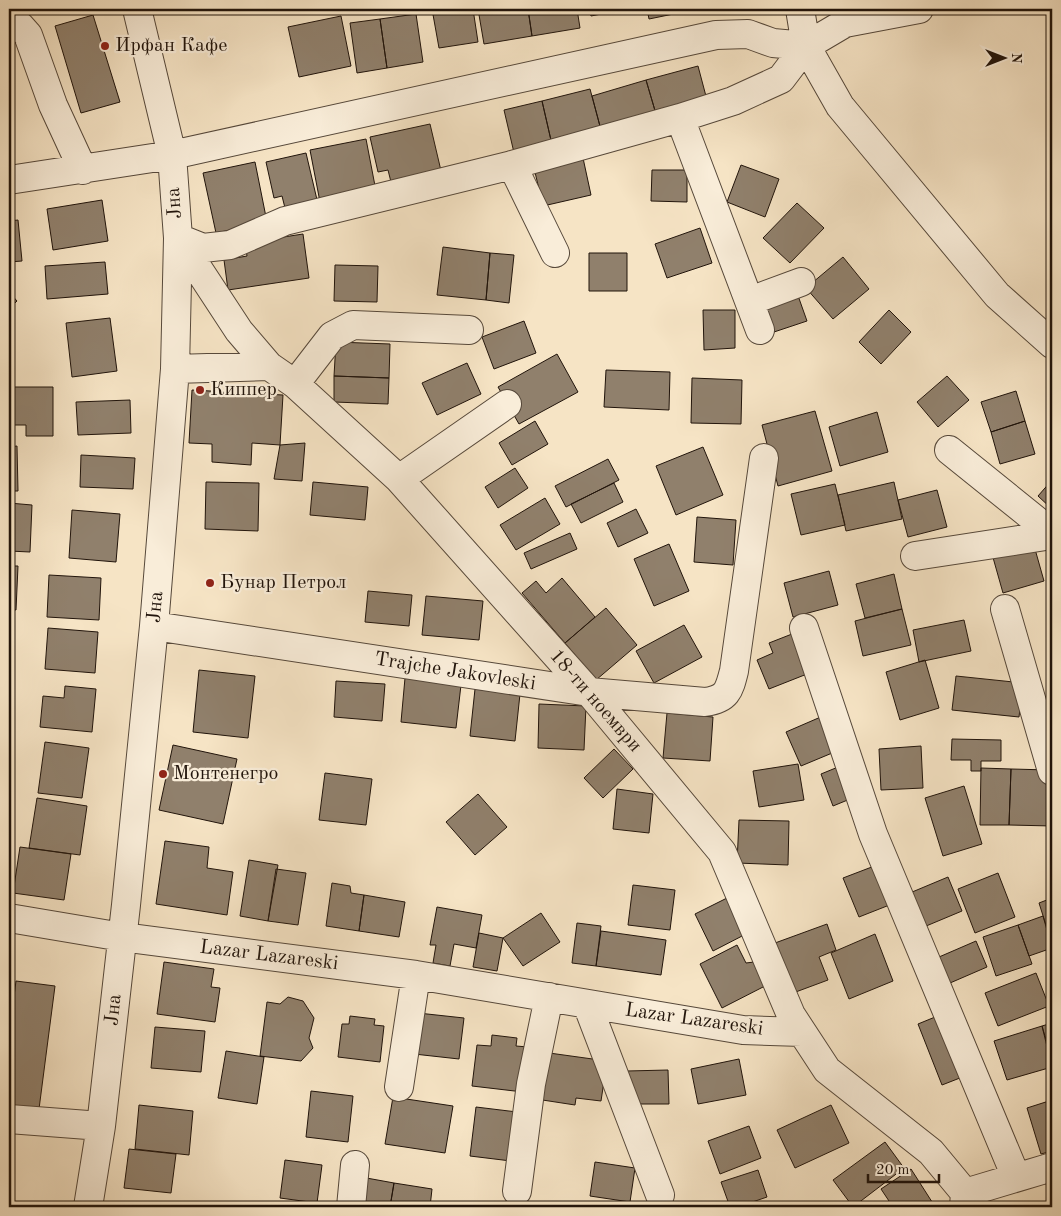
<svg xmlns="http://www.w3.org/2000/svg" width="1061" height="1216" viewBox="0 0 1061 1216" font-family="'Old Standard TT',serif">
<style>
.building{fill:#90806c;stroke:#21140b}
.lines{fill:none;stroke-linecap:round;stroke-linejoin:round}
.minor-casing{stroke:#56483a;stroke-width:30}
.minor{stroke:#f9edd9;stroke-width:28}
.poi-dot{fill:#8f2418;stroke:#f9edd9;stroke-width:2}
.labels{text-anchor:middle;dominant-baseline:central;stroke-width:4.5;stroke-linejoin:round;paint-order:stroke}
.poi-label{font-size:20px;fill:#21140b;stroke:#f9edd9;text-anchor:start}
.street-label{font-size:20px;fill:#21140b;stroke:#f9edd9}
</style>
<rect width="100%" height="100%" fill="#f6e4c5"/>
<filter id="stains"><feTurbulence type="fractalNoise" baseFrequency=".004" numOctaves="4"/><feColorMatrix values="0 0 0 0 .2 0 0 0 0 .09 0 0 0 0 .02 0 0 0 .5 -.17"/></filter>
<radialGradient id="worn" r=".72"><stop offset=".6" stop-color="#630" stop-opacity="0"/><stop offset="1" stop-color="#630" stop-opacity=".3"/></radialGradient>
<path class="building" d="M 432,9 L 473,9 L 478,42 L 439,48 Z
M 478,9 L 528,9 L 532,36 L 484,44 Z
M 528,9 L 577,9 L 580,28 L 532,36 Z
M 589,9 L 627,9 L 591,16 Z
M 647,9 L 687,9 L 688,11 L 649,19 Z
M 416,14 L 423,62 L 387,68 L 380,19 Z
M 93,15 L 120,102 L 81,113 L 55,26 Z
M 341,16 L 351,66 L 299,77 L 288,27 Z
M 380,19 L 387,68 L 357,73 L 350,23 Z
M 698,66 L 707,100 L 656,114 L 646,80 Z
M 646,80 L 656,114 L 601,130 L 592,96 Z
M 590,89 L 601,130 L 553,149 L 542,101 Z
M 542,101 L 553,149 L 515,157 L 504,110 Z
M 430,124 L 442,175 L 392,186 L 388,170 L 378,172 L 370,137 Z
M 366,139 L 376,191 L 320,202 L 310,150 Z
M 306,153 L 318,204 L 286,212 L 282,196 L 274,198 L 266,162 Z
M 583,158 L 591,195 L 543,206 L 534,168 Z
M 255,162 L 267,222 L 216,233 L 203,173 Z
M 741,165 L 779,179 L 765,217 L 727,202 Z
M 652,170 L 687,170 L 687,202 L 651,201 Z
M 102,200 L 108,241 L 53,250 L 47,209 Z
M 797,203 L 824,228 L 790,263 L 763,238 Z
M 18,220 L 22,261 L 9,262 L 9,221 Z
M 700,228 L 712,263 L 667,278 L 655,244 Z
M 303,234 L 309,278 L 228,290 L 224,260 L 247,256 L 245,243 Z
M 443,247 L 490,253 L 486,300 L 437,295 Z
M 490,253 L 514,255 L 509,303 L 486,300 Z
M 589,253 L 627,253 L 627,291 L 589,291 Z
M 843,257 L 869,289 L 833,319 L 806,288 Z
M 105,262 L 108,294 L 47,299 L 45,266 Z
M 335,265 L 378,266 L 377,302 L 334,301 Z
M 796,290 L 807,321 L 768,334 L 757,303 Z
M 9,292 L 17,301 L 9,309 Z
M 703,310 L 735,310 L 735,348 L 704,350 Z
M 889,310 L 911,332 L 881,364 L 859,342 Z
M 110,318 L 117,371 L 72,377 L 66,323 Z
M 524,321 L 536,353 L 494,369 L 482,337 Z
M 336,342 L 390,344 L 389,378 L 334,376 Z
M 557,354 L 578,392 L 519,424 L 498,387 Z
M 467,363 L 481,394 L 437,415 L 422,383 Z
M 606,370 L 670,372 L 669,410 L 604,407 Z
M 334,376 L 389,378 L 388,404 L 334,402 Z
M 947,376 L 969,400 L 938,427 L 917,402 Z
M 692,378 L 742,380 L 741,424 L 691,423 Z
M 13,387 L 53,387 L 53,436 L 26,436 L 26,425 L 13,425 Z
M 192,390 L 283,395 L 280,445 L 252,443 L 251,465 L 212,462 L 212,444 L 189,443 Z
M 1016,391 L 1025,421 L 991,432 L 981,402 Z
M 130,400 L 131,433 L 78,435 L 76,402 Z
M 815,411 L 832,471 L 778,486 L 762,425 Z
M 877,412 L 888,452 L 840,466 L 829,427 Z
M 535,421 L 548,444 L 512,465 L 499,443 Z
M 1025,421 L 1035,454 L 1000,464 L 991,432 Z
M 305,443 L 302,481 L 274,479 L 280,445 Z
M 17,446 L 18,491 L 9,491 L 9,447 Z
M 703,447 L 723,495 L 676,515 L 656,466 Z
M 81,455 L 135,458 L 133,489 L 80,487 Z
M 608,459 L 619,480 L 566,507 L 555,486 Z
M 515,468 L 528,488 L 498,508 L 485,487 Z
M 1052,480 L 1052,509 L 1038,496 Z
M 206,482 L 259,483 L 258,531 L 205,529 Z
M 313,482 L 368,487 L 365,520 L 310,515 Z
M 894,482 L 902,519 L 846,531 L 838,495 Z
M 614,483 L 623,502 L 581,523 L 571,504 Z
M 835,484 L 845,525 L 801,535 L 791,494 Z
M 937,490 L 947,527 L 908,537 L 898,500 Z
M 545,498 L 560,524 L 516,550 L 500,525 Z
M 9,503 L 32,505 L 30,552 L 9,551 Z
M 636,509 L 648,533 L 618,547 L 607,523 Z
M 72,510 L 120,514 L 116,562 L 69,558 Z
M 697,517 L 736,520 L 733,565 L 694,562 Z
M 570,533 L 577,549 L 531,569 L 524,553 Z
M 1033,542 L 1044,581 L 1003,593 L 992,554 Z
M 669,544 L 689,591 L 654,606 L 634,559 Z
M 9,566 L 18,566 L 16,610 L 9,609 Z
M 829,571 L 838,605 L 793,617 L 784,583 Z
M 894,574 L 902,609 L 865,618 L 856,584 Z
M 49,575 L 101,578 L 99,620 L 47,617 Z
M 562,578 L 595,617 L 565,643 L 522,593 L 536,581 L 546,593 Z
M 368,591 L 412,595 L 409,626 L 365,622 Z
M 426,596 L 483,601 L 479,640 L 422,635 Z
M 606,608 L 637,645 L 596,680 L 565,643 Z
M 902,609 L 911,645 L 863,656 L 855,621 Z
M 9,619 L 14,620 L 10,661 L 9,661 Z
M 964,620 L 971,651 L 919,662 L 913,630 Z
M 684,625 L 702,657 L 654,683 L 636,651 Z
M 48,628 L 98,632 L 95,673 L 45,669 Z
M 792,634 L 807,674 L 769,689 L 757,660 L 773,653 L 769,643 Z
M 925,660 L 939,708 L 900,720 L 886,672 Z
M 199,670 L 255,676 L 248,738 L 193,732 Z
M 956,676 L 1023,683 L 1019,717 L 952,710 Z
M 405,678 L 461,685 L 456,728 L 401,722 Z
M 336,681 L 385,684 L 382,721 L 334,717 Z
M 65,686 L 96,689 L 92,732 L 40,727 L 43,696 L 64,698 Z
M 475,689 L 520,694 L 515,741 L 470,736 Z
M 539,704 L 586,706 L 584,750 L 538,748 Z
M 667,713 L 713,717 L 710,761 L 663,758 Z
M 823,716 L 837,751 L 801,766 L 786,732 Z
M 9,739 L 13,739 L 10,781 L 9,781 Z
M 952,739 L 1001,740 L 1001,761 L 981,761 L 981,771 L 971,771 L 971,760 L 951,760 Z
M 45,742 L 89,748 L 82,798 L 38,793 Z
M 173,745 L 237,759 L 223,824 L 159,810 Z
M 921,746 L 923,788 L 881,790 L 879,749 Z
M 614,749 L 633,769 L 603,798 L 584,778 Z
M 798,764 L 804,800 L 759,807 L 753,771 Z
M 843,765 L 855,797 L 833,806 L 821,774 Z
M 981,768 L 1011,769 L 1009,825 L 980,825 Z
M 1011,769 L 1049,770 L 1048,799 L 1052,799 L 1052,826 L 1009,825 Z
M 325,773 L 372,779 L 366,825 L 319,820 Z
M 964,786 L 982,844 L 943,856 L 925,798 Z
M 617,789 L 653,794 L 649,833 L 613,829 Z
M 478,794 L 507,827 L 475,855 L 446,822 Z
M 37,798 L 87,806 L 80,855 L 29,848 Z
M 739,820 L 789,821 L 788,865 L 737,863 Z
M 165,841 L 209,847 L 207,868 L 233,872 L 227,915 L 156,904 Z
M 20,847 L 71,854 L 64,900 L 13,893 Z
M 249,860 L 278,865 L 268,921 L 240,916 Z
M 877,865 L 892,904 L 859,917 L 843,878 Z
M 276,869 L 306,873 L 298,925 L 268,921 Z
M 998,873 L 1015,917 L 975,933 L 958,889 Z
M 948,877 L 962,911 L 919,929 L 905,895 Z
M 332,883 L 350,886 L 351,893 L 364,895 L 359,931 L 326,926 Z
M 633,885 L 675,890 L 670,930 L 628,925 Z
M 364,895 L 405,902 L 399,937 L 359,931 Z
M 727,898 L 746,934 L 713,951 L 695,914 Z
M 1052,898 L 1052,944 L 1039,903 Z
M 437,907 L 482,915 L 476,948 L 454,944 L 450,966 L 433,963 L 436,945 L 430,945 Z
M 541,913 L 560,942 L 523,966 L 503,938 Z
M 1043,916 L 1052,948 L 1029,956 L 1018,925 Z
M 577,923 L 601,926 L 596,966 L 572,963 Z
M 827,924 L 836,950 L 819,957 L 828,980 L 793,993 L 775,943 Z
M 1018,925 L 1032,964 L 996,976 L 983,937 Z
M 601,931 L 666,940 L 661,975 L 596,966 Z
M 479,933 L 503,938 L 497,971 L 473,967 Z
M 875,934 L 893,981 L 849,999 L 831,953 Z
M 976,941 L 987,967 L 950,983 L 939,957 Z
M 737,945 L 746,963 L 754,962 L 765,986 L 722,1008 L 700,964 Z
M 164,962 L 214,969 L 211,987 L 220,988 L 215,1022 L 157,1014 Z
M 1036,973 L 1049,1006 L 998,1026 L 985,993 Z
M 16,981 L 55,986 L 39,1109 L 9,1105 L 9,1035 Z
M 288,997 L 303,1001 L 314,1018 L 309,1038 L 313,1048 L 301,1061 L 260,1056 L 267,1002 L 280,1004 Z
M 418,1013 L 464,1018 L 459,1059 L 414,1054 Z
M 940,1015 L 965,1076 L 942,1085 L 918,1024 Z
M 350,1016 L 375,1019 L 374,1025 L 384,1026 L 380,1062 L 338,1057 L 342,1024 L 349,1024 Z
M 1052,1023 L 1052,1060 L 1042,1026 Z
M 1042,1026 L 1052,1067 L 1007,1080 L 994,1041 Z
M 155,1027 L 205,1031 L 201,1072 L 151,1068 Z
M 492,1035 L 517,1038 L 516,1046 L 528,1047 L 523,1092 L 472,1086 L 477,1045 L 491,1046 Z
M 226,1051 L 264,1057 L 257,1104 L 218,1098 Z
M 542,1052 L 607,1061 L 601,1101 L 576,1098 L 575,1105 L 536,1099 Z
M 739,1059 L 746,1095 L 698,1104 L 691,1069 Z
M 668,1070 L 669,1104 L 628,1104 L 627,1071 Z
M 311,1091 L 353,1096 L 348,1142 L 306,1137 Z
M 393,1097 L 453,1106 L 445,1153 L 385,1144 Z
M 1052,1100 L 1052,1151 L 1041,1154 L 1027,1108 Z
M 139,1105 L 193,1111 L 189,1155 L 135,1149 Z
M 831,1105 L 849,1143 L 795,1168 L 777,1130 Z
M 476,1107 L 517,1112 L 511,1161 L 470,1156 Z
M 749,1126 L 761,1158 L 720,1174 L 708,1141 Z
M 885,1142 L 904,1168 L 853,1207 L 833,1180 Z
M 129,1149 L 176,1154 L 171,1193 L 124,1188 Z
M 285,1160 L 322,1165 L 317,1203 L 280,1198 Z
M 595,1162 L 635,1168 L 630,1202 L 590,1196 Z
M 911,1169 L 934,1205 L 930,1207 L 893,1207 L 881,1189 Z
M 758,1170 L 767,1197 L 738,1207 L 730,1207 L 721,1182 Z
M 361,1177 L 394,1183 L 390,1207 L 357,1207 Z
M 1052,1182 L 1052,1207 L 1051,1207 L 1046,1183 Z
M 394,1183 L 432,1189 L 430,1207 L 390,1207 Z"/>
<g class="lines">
<g class="minor-casing">
<path id="minor" d="M 800,9 L 806,46
M 9,23 L 20,26 L 28,35 L 53,105 L 83,170
M 680,118 L 760,330
M 512,165 L 555,253
M 9,180 L 172,155 L 716,35 L 748,34 L 773,43 L 806,46 L 840,106 L 997,295 L 1052,344
M 178,238 L 239,331 L 269,366 L 295,384 L 399,479 L 589,692 L 722,852 L 791,1015 L 827,1070 L 931,1152 L 965,1193 L 964,1207
M 178,238 L 203,248 L 230,245 L 285,221 L 512,165 L 680,118 L 733,101 L 781,79 L 806,46 L 845,23 L 919,9
M 750,301 L 801,282
M 175,369 L 269,366
M 295,384 L 332,336 L 353,325 L 469,330
M 949,450 L 1052,533
M 399,479 L 507,404
M 915,556 L 1052,535
M 1005,609 L 1052,771
M 154,626 L 589,692 L 705,702 C 727,699 729,691 734,671 L 764,458
M 804,628 L 873,834 L 1016,1177
M 9,918 L 122,937 L 416,975 L 743,1030 L 802,1032
M 587,1004 L 660,1195
M 399,1087 L 416,975
M 9,1119 L 101,1126
M 517,1191 L 531,1084 L 549,997
M 965,1193 L 1052,1167
M 88,1207 L 101,1126 L 126,905 L 154,626 L 175,369 L 178,238 L 172,155 L 137,9
M 351,1207 L 355,1165"/>
</g>
<use href="#minor" class="minor"/>
</g>
<g class="poi-dot">
<circle cx="105" cy="46" r="5"/>
<circle cx="200" cy="390" r="5"/>
<circle cx="210" cy="583" r="5"/>
<circle cx="163" cy="774" r="5"/>
</g>
<g class="labels">
<g class="poi-label">
<text x="115" y="46">Ирфан Кафе</text>
<text x="210" y="390">Киппер</text>
<text x="220" y="583">Бунар Петрол</text>
<text x="173" y="774">Монтенегро</text>
</g>
<g class="street-label">
<text transform="translate(175 203) rotate(-94)">Јна</text>
<text transform="translate(156 607) rotate(-85)">Јна</text>
<text transform="translate(455 672) rotate(9)">Trajche Jakovleski</text>
<text transform="translate(595 701) rotate(49)">18-ти ноември</text>
<text transform="translate(269 956) rotate(7)">Lazar Lazareski</text>
<text transform="translate(114 1010) rotate(-84)">Јна</text>
<text transform="translate(694 1020) rotate(8)">Lazar Lazareski</text>
</g>
</g>
<rect width="1061" height="1216" fill="none" stroke="#f6e4c5" stroke-width="30"/>
<rect x="10" y="10" width="1041" height="1196" fill="none" stroke="#21140b" stroke-width="2.5"/>
<rect x="15" y="15" width="1031" height="1186" fill="none" stroke="#21140b"/>
<g transform="translate(1004 58) rotate(90)" stroke="#f9edd9" stroke-width="4" paint-order="stroke">
<path d="M0-4L9 19L0 12L-9 19Z" fill="#21140b"/>
<text y="-8" font-size="14" font-weight="bold" text-anchor="middle" fill="#21140b">N</text>
</g>
<path d="M868 1174v8h71v-8" fill="none" stroke="#21140b" stroke-width="2.5"/>
<text x="876" y="1174" font-size="15" fill="#21140b" stroke="#f9edd9" stroke-width="4" paint-order="stroke">20 m</text>
<rect width="100%" height="100%" filter="url(#stains)"/>
<rect width="100%" height="100%" fill="url(#worn)"/>
</svg>
